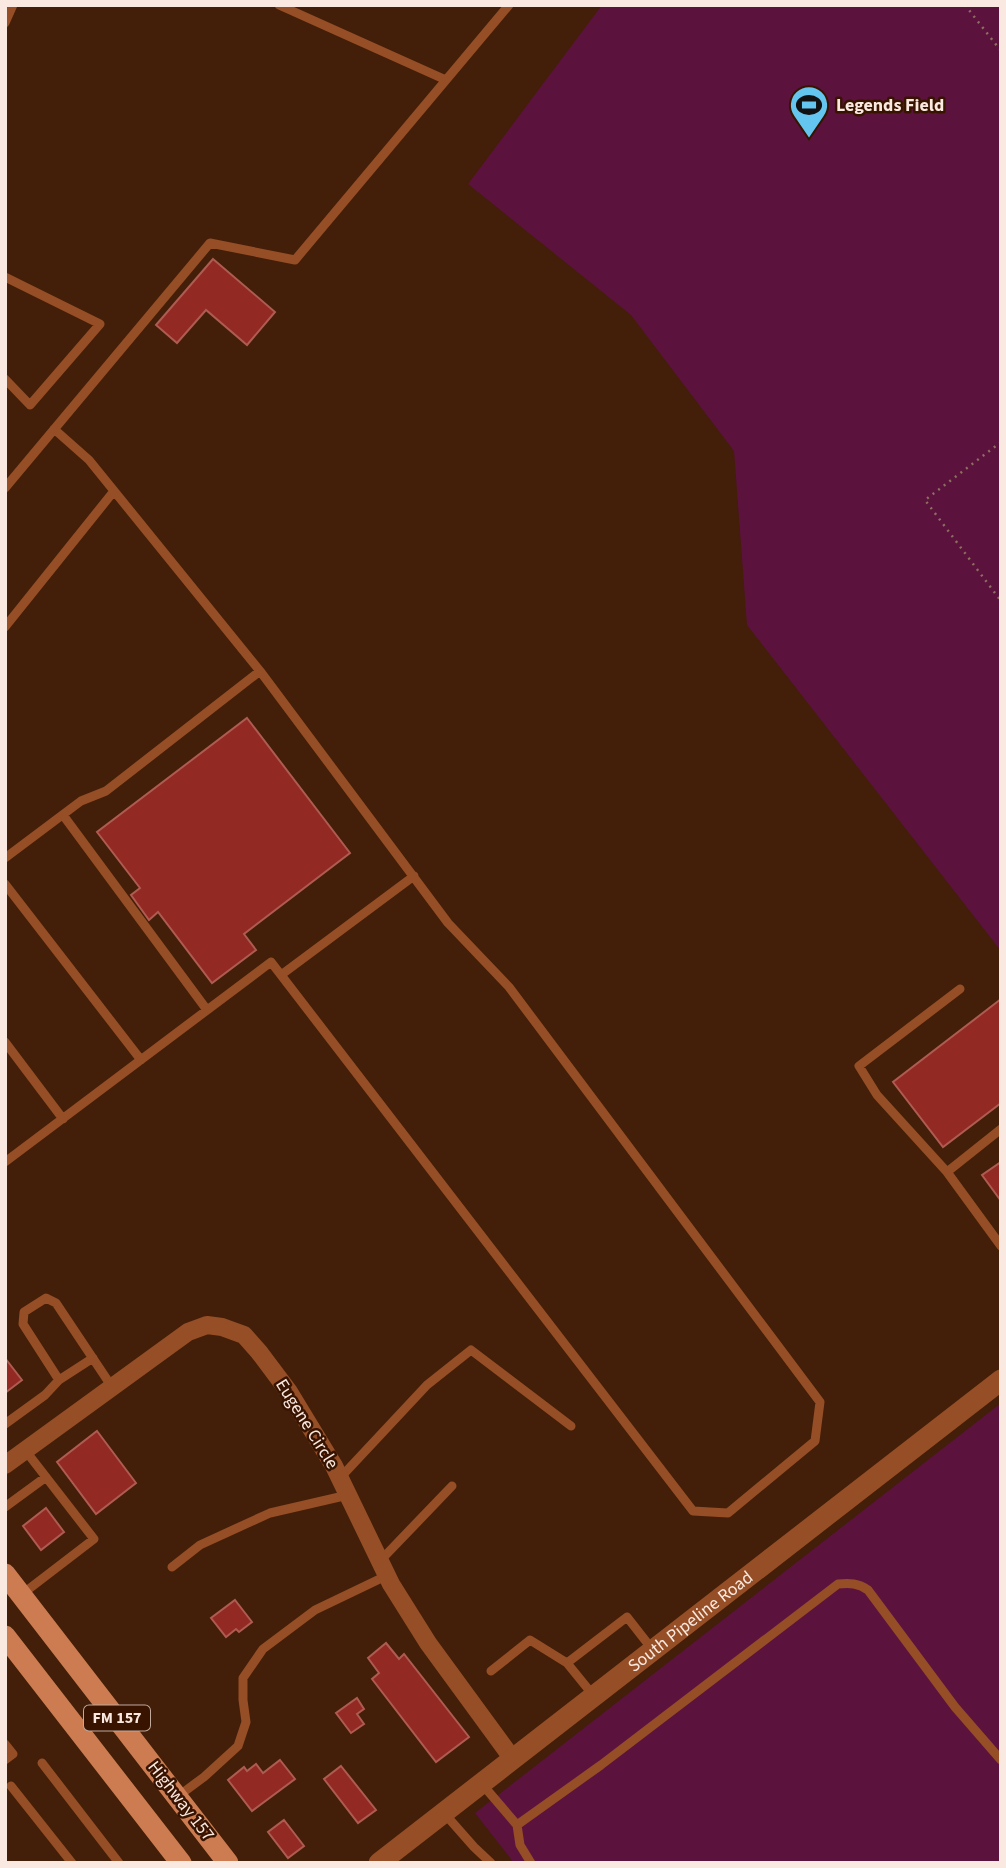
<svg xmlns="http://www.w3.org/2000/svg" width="1006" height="1868" viewBox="0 0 1006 1868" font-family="'Source Sans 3',sans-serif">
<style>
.green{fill:#5b133e}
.building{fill:#922922;stroke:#ae5b51;stroke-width:2}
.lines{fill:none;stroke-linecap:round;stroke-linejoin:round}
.path{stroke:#8c6f5e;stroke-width:2.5;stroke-dasharray:2 5;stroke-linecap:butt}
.lane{stroke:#954e25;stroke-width:9}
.street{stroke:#954e25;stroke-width:18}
.secondary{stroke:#954e25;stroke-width:21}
.primary{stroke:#cc7c50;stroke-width:21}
.labels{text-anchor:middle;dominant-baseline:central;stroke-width:5;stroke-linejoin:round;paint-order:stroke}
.shield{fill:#381400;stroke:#c0a99d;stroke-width:2}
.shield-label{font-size:16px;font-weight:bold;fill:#fae9e0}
.poi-label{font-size:18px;font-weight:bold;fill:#fae9e0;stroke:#381400;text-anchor:start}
.street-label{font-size:18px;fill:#fae9e0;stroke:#381400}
</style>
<rect width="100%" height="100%" fill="#431e08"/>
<path class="green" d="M 602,5 L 1001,5 L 1001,951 L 747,625 L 734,451 L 631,315 L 468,184 Z
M 1001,1403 L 1001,1863 L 514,1863 L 475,1813 Z"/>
<path class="building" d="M 213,259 L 275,312 L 247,345 L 206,310 L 177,343 L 156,325 Z
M 247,718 L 350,853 L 244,934 L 256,950 L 212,983 L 158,912 L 149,920 L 131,895 L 140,888 L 97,832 Z
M 1001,999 L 1001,1103 L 943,1147 L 893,1082 Z
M 1001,1162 L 1001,1201 L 982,1175 Z
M 5,1358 L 22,1380 L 5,1393 Z
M 97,1431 L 136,1483 L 96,1514 L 57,1462 Z
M 46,1508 L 64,1532 L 41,1550 L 23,1526 Z
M 235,1600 L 252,1622 L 239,1632 L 236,1629 L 226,1637 L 211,1618 Z
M 386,1643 L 399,1659 L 404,1654 L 469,1737 L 436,1762 L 372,1679 L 379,1673 L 368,1658 Z
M 357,1698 L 364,1709 L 357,1714 L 364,1724 L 351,1733 L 336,1713 Z
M 280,1760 L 295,1779 L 252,1811 L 228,1780 L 244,1767 L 247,1771 L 256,1764 L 263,1773 Z
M 341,1766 L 376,1810 L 358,1823 L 324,1779 Z
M 284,1820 L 304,1846 L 288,1858 L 268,1832 Z"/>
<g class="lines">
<path class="path" d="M 965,5 L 1001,51
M 1001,442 L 925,500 L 1001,601"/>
<path class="lane" d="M 279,5 L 446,80
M 5,23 L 13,5
M 5,277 L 100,324 L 30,405 L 5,379
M 54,429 L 89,460 L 260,671
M 5,488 L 210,243 L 295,260 L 509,5
M 5,627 L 114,491
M 63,815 L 207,1010
M 5,858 L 81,801 L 106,791 L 260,671 L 448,923 L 509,987 L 820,1402 L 815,1441 L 728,1513 L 693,1511 L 271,962 L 5,1162
M 5,884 L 141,1060
M 281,975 L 414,876
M 960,989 L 859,1066 L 877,1095 L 947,1172 L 1001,1246
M 5,1042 L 63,1119
M 947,1172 L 1001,1129
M 59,1380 L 93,1358
M 5,1424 L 45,1395 L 59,1380 L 23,1324 L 24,1312 L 46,1298 L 56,1303 L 112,1387
M 340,1478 L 427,1385 L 471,1350 L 571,1426
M 5,1507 L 46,1477
M 380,1561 L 452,1486
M 172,1567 L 200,1545 L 270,1513 L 348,1495
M 21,1595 L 94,1539 L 25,1450
M 491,1671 L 530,1640 L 567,1663
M 593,1695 L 567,1663 L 627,1617 L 652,1649
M 5,1744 L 13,1754 L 5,1760
M 42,1763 L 119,1863
M 482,1784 L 517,1825 L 520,1845 L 531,1863
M 11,1786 L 72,1863
M 177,1797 L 204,1777 L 238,1746 L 246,1722 L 243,1700 L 243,1678 L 263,1649 L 315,1610 L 388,1575
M 444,1813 L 474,1847 L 491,1863
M 517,1825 L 601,1765 L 838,1584 C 850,1583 858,1583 868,1590 L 955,1707 L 1001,1760"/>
<path class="street" d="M 5,1465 L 188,1332 L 207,1325 L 222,1327 L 244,1335 L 259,1352 L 289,1392 L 334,1466 L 391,1584 L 428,1643 L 512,1758"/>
<path class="secondary" id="s1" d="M 379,1863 L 1001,1380"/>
<path class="primary" d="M 5,1574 L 228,1863
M 5,1636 L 181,1863"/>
</g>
<defs>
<g id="stadium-pin" transform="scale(2.0125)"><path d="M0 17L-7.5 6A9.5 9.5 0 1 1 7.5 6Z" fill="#64c5ee" stroke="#381400"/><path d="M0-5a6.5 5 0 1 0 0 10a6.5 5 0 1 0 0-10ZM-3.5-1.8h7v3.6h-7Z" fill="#111"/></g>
</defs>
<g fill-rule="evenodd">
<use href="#stadium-pin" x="809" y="105"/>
</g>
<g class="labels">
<rect class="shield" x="84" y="1705.5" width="66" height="25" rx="5"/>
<g class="shield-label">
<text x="117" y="1718">FM 157</text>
</g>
<g class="poi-label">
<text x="836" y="105">Legends Field</text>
</g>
<g class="street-label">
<text transform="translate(307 1424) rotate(58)">Eugene Circle</text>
<text stroke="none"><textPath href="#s1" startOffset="394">South Pipeline Road</textPath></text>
<text transform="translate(181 1801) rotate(52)">Highway 157</text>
</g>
</g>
<rect width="1006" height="1868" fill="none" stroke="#fae9e0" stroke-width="14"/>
</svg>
